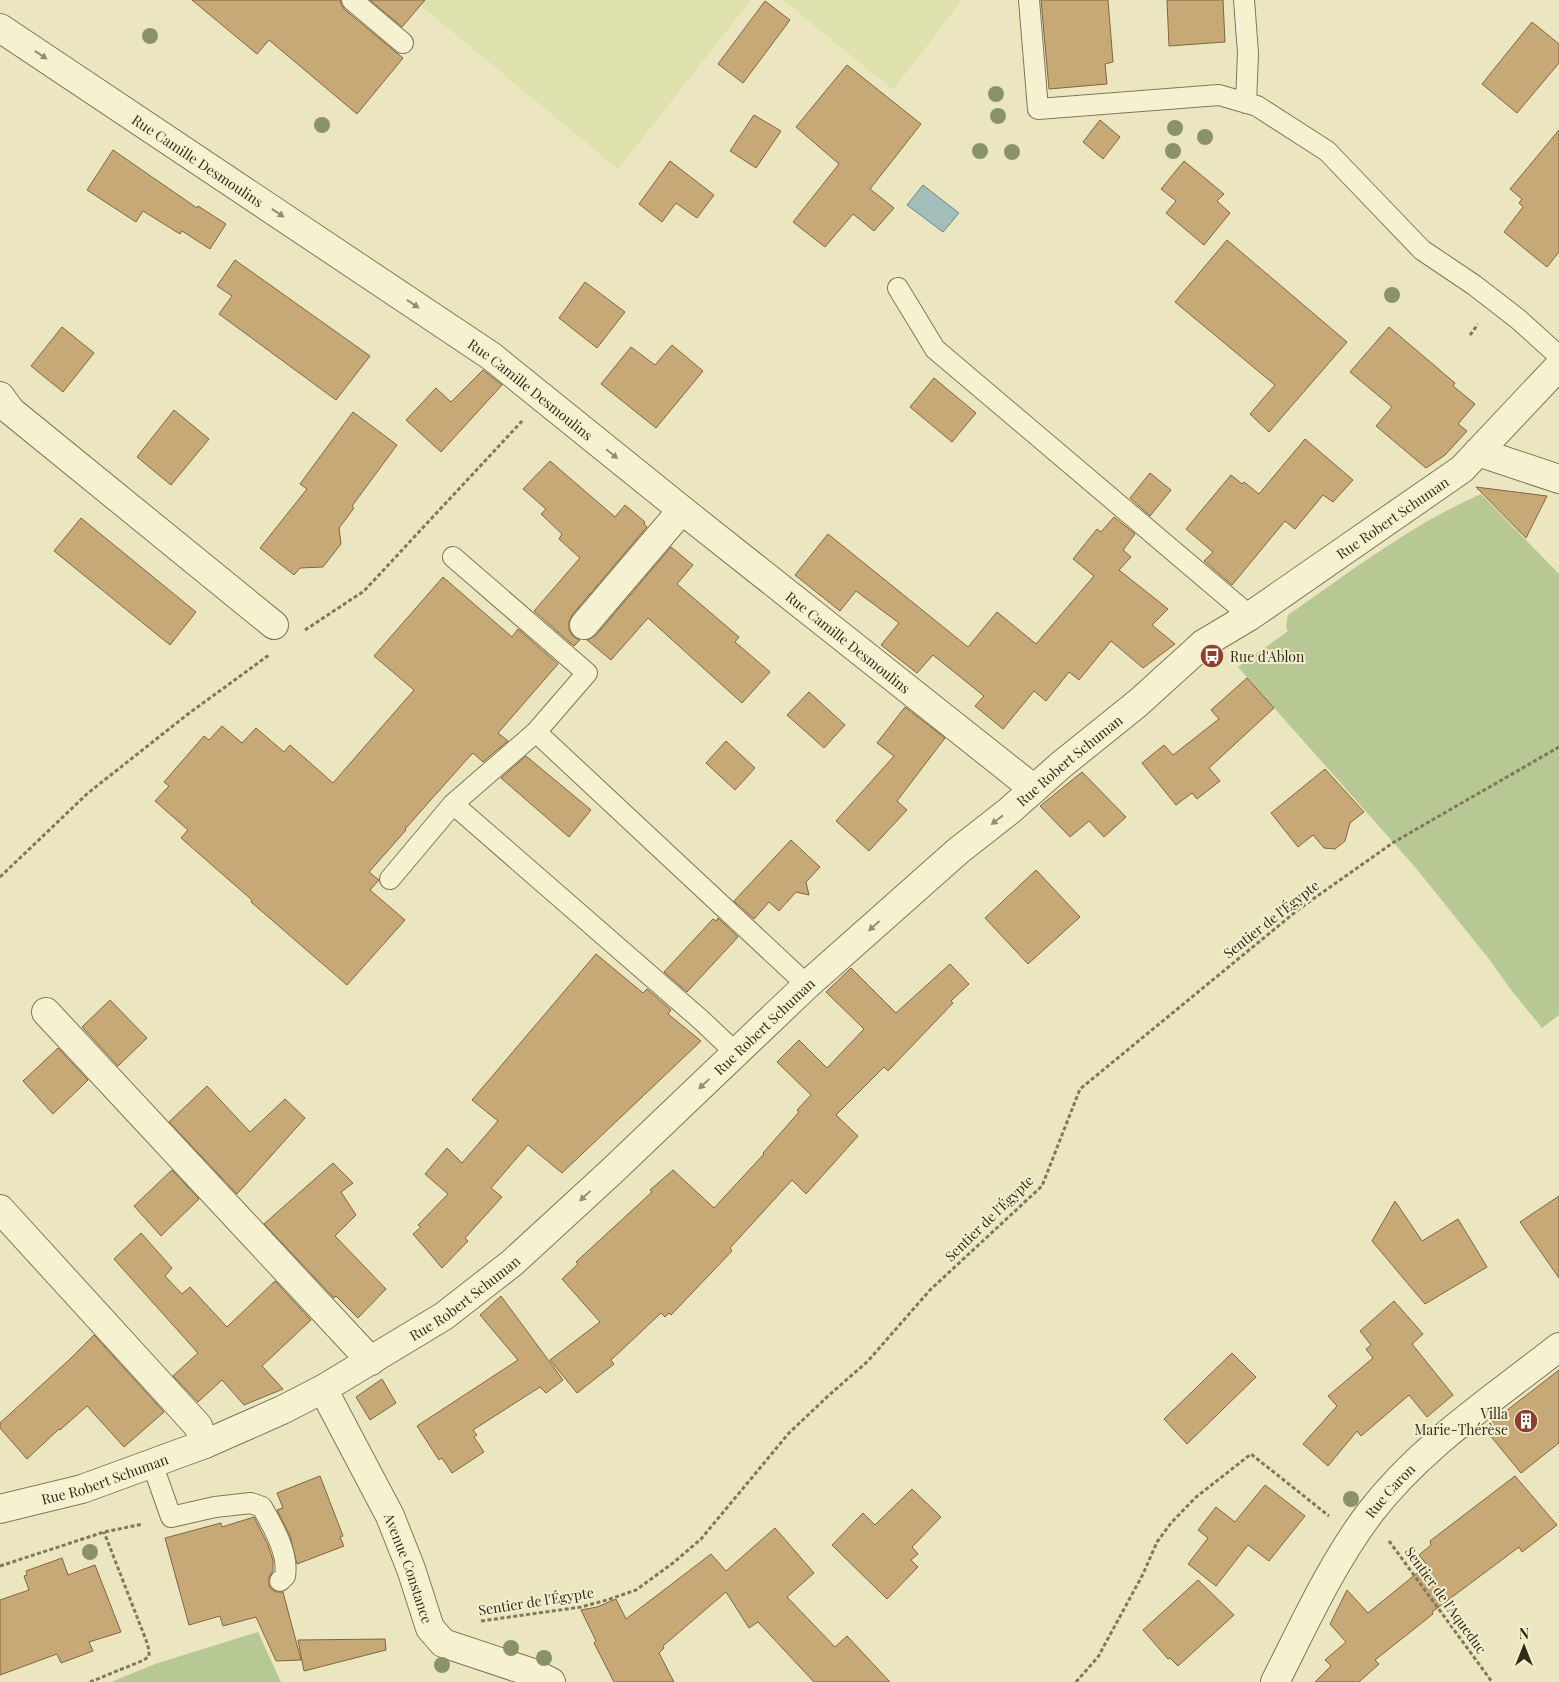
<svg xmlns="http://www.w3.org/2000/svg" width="1559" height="1682" viewBox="0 0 1559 1682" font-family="'Playfair Display',serif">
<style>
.farmland{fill:#dee0ad}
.green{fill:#b8c894}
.water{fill:#a2bdba;stroke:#6a8a88}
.building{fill:#c7a877;stroke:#806640}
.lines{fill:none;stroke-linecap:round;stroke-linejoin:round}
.service-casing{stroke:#827758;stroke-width:22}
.minor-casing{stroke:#827758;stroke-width:30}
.path{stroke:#827758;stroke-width:3;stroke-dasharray:4 2.5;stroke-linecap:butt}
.service{stroke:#f6f2d1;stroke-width:20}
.minor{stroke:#f6f2d1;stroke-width:28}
.tree{fill:#8a926a}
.oneway{fill:#948e76}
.labels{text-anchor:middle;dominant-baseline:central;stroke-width:4;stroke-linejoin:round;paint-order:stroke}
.street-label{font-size:14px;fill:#322b1c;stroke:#f3efce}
.poi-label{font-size:14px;fill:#322b1c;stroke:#f3efce;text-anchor:start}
</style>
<rect width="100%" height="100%" fill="#ebe6bf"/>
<path class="farmland" d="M 414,0 L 751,0 L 618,169 Z
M 783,0 L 962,0 L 893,90 Z"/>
<path class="green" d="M 1481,494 L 1559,574 L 1559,1015 L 1542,1028 L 1511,990 L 1489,959 L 1415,867 L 1238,667 L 1288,631 L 1286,627 L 1288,615 C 1350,572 1412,524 1481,494 Z
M 258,1632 L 281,1682 L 111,1682 L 155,1664 Z"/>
<path class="water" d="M 923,185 L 959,213 L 943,232 L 907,205 Z"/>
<path class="building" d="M 192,0 L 340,0 L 341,4 L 344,9 L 403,58 L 357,114 L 269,40 L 257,54 Z
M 370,0 L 425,0 L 402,27 Z
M 1041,0 L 1108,0 L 1113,62 L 1105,64 L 1107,84 L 1049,89 Z
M 1167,0 L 1223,0 L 1225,42 L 1169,46 Z
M 765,1 L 790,20 L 743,83 L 718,64 Z
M 1532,22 L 1559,44 L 1559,63 L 1517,113 L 1482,84 Z
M 847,65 L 921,124 L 870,189 L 894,208 L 874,231 L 853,214 L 825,247 L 793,222 L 839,164 L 796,127 Z
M 754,115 L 781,131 L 756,168 L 730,151 Z
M 1100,120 L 1120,137 L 1103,159 L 1083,142 Z
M 1559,130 L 1559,252 L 1547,267 L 1504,232 L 1523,207 L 1519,203 L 1522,199 L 1510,189 Z
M 113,150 L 197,208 L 198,206 L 226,224 L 210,249 L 182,231 L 180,234 L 143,211 L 136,222 L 87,190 Z
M 670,161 L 714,195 L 697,218 L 676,203 L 662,222 L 639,204 Z
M 1184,161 L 1224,194 L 1217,201 L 1230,213 L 1204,245 L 1166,213 L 1176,201 L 1161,189 Z
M 1227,240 L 1347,342 L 1269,432 L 1250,414 L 1275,385 L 1175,302 Z
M 235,260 L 370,356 L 336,400 L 219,314 L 232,296 L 217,286 Z
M 585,282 L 625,312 L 597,348 L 559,318 Z
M 62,327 L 94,353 L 63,392 L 31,366 Z
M 1389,327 L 1455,383 L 1453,386 L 1475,404 L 1458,424 L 1467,431 L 1445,455 L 1426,468 L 1376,426 L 1392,407 L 1350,372 Z
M 672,345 L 703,371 L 656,428 L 601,384 L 631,347 L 655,365 Z
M 483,370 L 502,385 L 441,452 L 406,420 L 436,388 L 451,402 Z
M 934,378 L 976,413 L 952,442 L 910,407 Z
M 174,410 L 209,439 L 171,485 L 137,457 Z
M 353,412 L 397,445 L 352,506 L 354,508 L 339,528 L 341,544 L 323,567 L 300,568 L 294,575 L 260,548 L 307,489 L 300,484 Z
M 1305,439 L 1353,480 L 1333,502 L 1323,495 L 1295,529 L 1285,521 L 1232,585 L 1204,561 L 1213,552 L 1186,529 L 1231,475 L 1242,484 L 1244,482 L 1259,494 Z
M 550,461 L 615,517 L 625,505 L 645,522 L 644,524 L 647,527 L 572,615 L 569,622 L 569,630 L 574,637 L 580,640 L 574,646 L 534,611 L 580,558 L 559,539 L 562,534 L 541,514 L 546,509 L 523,489 Z
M 1150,473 L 1171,490 L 1150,516 L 1130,498 Z
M 1476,487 L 1547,496 L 1526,538 Z
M 1114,517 L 1135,534 L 1123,550 L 1131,557 L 1119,570 L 1168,609 L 1152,625 L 1175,644 L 1143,668 L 1111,641 L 1079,680 L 1069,672 L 1046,701 L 1034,691 L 1003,729 L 975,706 L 984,696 L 933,655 L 917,673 L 881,645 L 899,623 L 856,591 L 840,611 L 795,575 L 828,534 L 968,647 L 997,612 L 1036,644 L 1094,576 L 1073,559 L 1097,529 L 1101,532 Z
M 81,518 L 196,612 L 170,645 L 54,551 Z
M 671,547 L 693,565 L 677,584 L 739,637 L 735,642 L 770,672 L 742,703 L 648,618 L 611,660 L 587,640 L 596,635 Z
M 443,577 L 512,637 L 518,629 L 558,664 L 498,733 L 508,741 L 483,762 L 473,753 L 469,757 L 405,829 L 406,830 L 369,872 L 379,880 L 370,890 L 405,920 L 347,985 L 251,902 L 252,900 L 181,838 L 188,830 L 155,801 L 169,786 L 164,782 L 204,736 L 209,740 L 222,726 L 242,743 L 256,728 L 284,752 L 290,745 L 333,783 L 414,690 L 374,656 Z
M 1247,678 L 1274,708 L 1209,768 L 1220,781 L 1197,799 L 1192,793 L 1176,805 L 1142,763 L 1164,745 L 1173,755 L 1219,719 L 1211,710 Z
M 809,692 L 845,725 L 824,748 L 787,715 Z
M 905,707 L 945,738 L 897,801 L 907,810 L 869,851 L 836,821 L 894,756 L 877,743 Z
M 726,741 L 755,768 L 735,790 L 706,763 Z
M 526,756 L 591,810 L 569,837 L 501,778 Z
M 1325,769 L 1364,812 L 1350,823 L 1345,841 L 1335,849 L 1324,848 L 1313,835 L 1298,847 L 1271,813 Z
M 1082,772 L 1126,817 L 1104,837 L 1089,821 L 1070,837 L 1040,806 Z
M 791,840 L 820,867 L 806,882 L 809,895 L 796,892 L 779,911 L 769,902 L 754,919 L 734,901 Z
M 1036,870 L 1080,917 L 1028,964 L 985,918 Z
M 718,918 L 738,937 L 687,992 L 664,972 L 713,919 L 716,921 Z
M 596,954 L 643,993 L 647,989 L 671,1010 L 668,1014 L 701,1041 L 562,1173 L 528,1145 L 491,1188 L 502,1197 L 465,1238 L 468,1241 L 442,1268 L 413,1234 L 421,1227 L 418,1225 L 448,1194 L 425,1174 L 447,1148 L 462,1163 L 498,1121 L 472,1100 Z
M 950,964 L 969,984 L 951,1001 L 953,1003 L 888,1071 L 884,1067 L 836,1115 L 858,1136 L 806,1194 L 792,1180 L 730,1248 L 732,1251 L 671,1315 L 669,1313 L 665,1317 L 661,1313 L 611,1360 L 614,1364 L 577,1393 L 550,1360 L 600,1322 L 562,1279 L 578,1264 L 576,1262 L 652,1192 L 650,1190 L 673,1170 L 714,1208 L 764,1154 L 763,1153 L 799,1112 L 797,1110 L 811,1095 L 777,1062 L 799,1040 L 827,1068 L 864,1029 L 826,992 L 851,968 L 896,1013 Z
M 110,1000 L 147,1038 L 118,1066 L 82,1027 Z
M 58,1048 L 88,1080 L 53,1114 L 23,1081 Z
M 207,1086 L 250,1132 L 285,1099 L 305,1118 L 237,1194 L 169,1122 Z
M 333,1163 L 353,1183 L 341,1192 L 356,1215 L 335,1236 L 386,1289 L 358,1318 L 336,1296 L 334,1298 L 264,1224 Z
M 172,1170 L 199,1199 L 161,1236 L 134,1206 Z
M 1559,1196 L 1559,1278 L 1520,1222 Z
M 1395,1201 L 1422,1241 L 1458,1219 L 1487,1267 L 1425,1304 L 1372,1241 Z
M 141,1233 L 172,1268 L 165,1276 L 182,1294 L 190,1287 L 227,1327 L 275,1281 L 311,1320 L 262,1366 L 283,1389 L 244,1405 L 222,1380 L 198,1402 L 173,1376 L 198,1353 L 114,1259 Z
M 501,1296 L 563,1380 L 546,1393 L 540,1387 L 473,1430 L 477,1435 L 474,1437 L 484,1452 L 452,1473 L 442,1458 L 439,1460 L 417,1426 L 518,1360 L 480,1315 Z
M 1394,1301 L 1423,1334 L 1412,1344 L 1453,1395 L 1427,1417 L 1409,1395 L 1361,1436 L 1357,1431 L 1328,1466 L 1303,1444 L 1337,1406 L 1328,1396 L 1373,1358 L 1366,1349 L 1371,1345 L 1360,1331 Z
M 94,1335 L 164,1412 L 124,1447 L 87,1406 L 60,1430 L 59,1429 L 27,1459 L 0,1428 L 0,1423 L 69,1360 Z
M 1232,1353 L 1256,1377 L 1187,1444 L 1164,1419 Z
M 1559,1370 L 1559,1443 L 1521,1473 L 1484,1428 Z
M 382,1379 L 396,1403 L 370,1420 L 356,1397 Z
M 320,1476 L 343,1536 L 340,1537 L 344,1546 L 297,1564 L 290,1536 L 277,1510 L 283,1508 L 277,1493 Z
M 1515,1476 L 1557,1525 L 1522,1552 L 1519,1547 L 1432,1612 L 1433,1614 L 1375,1660 L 1379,1664 L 1359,1682 L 1315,1682 L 1331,1666 L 1325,1660 L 1346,1642 L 1330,1624 L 1347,1590 L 1368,1613 L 1427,1565 L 1419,1555 L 1431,1545 L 1430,1541 Z
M 1265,1485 L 1305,1516 L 1269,1561 L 1248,1545 L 1216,1586 L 1188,1564 L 1208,1538 L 1198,1530 L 1216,1507 L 1235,1522 Z
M 912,1489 L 941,1517 L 912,1547 L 918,1554 L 911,1560 L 918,1567 L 887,1599 L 832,1545 L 863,1513 L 875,1525 Z
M 254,1517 L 268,1545 L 273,1560 L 273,1571 L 269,1577 L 269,1585 L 271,1589 L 276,1592 L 283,1592 L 301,1660 L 276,1661 L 256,1617 L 223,1626 L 220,1616 L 189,1625 L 165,1538 L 221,1523 L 222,1527 Z
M 775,1528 L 814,1573 L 787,1597 L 835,1647 L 847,1636 L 890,1682 L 814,1682 L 758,1622 L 749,1628 L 726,1592 L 663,1646 L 664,1648 L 659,1653 L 674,1682 L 614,1682 L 594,1643 L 596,1641 L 581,1610 L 597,1607 L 616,1599 L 626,1619 L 711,1554 L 726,1571 Z
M 62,1558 L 68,1575 L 95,1565 L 121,1632 L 89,1642 L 93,1651 L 61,1663 L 57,1654 L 0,1675 L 0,1600 L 29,1590 L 24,1576 L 27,1575 L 26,1571 Z
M 1198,1580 L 1234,1615 L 1178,1666 L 1170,1658 L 1168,1659 L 1143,1630 Z
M 385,1639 L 386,1650 L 304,1671 L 298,1640 Z"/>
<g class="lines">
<g class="service-casing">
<path id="service" d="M 352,0 L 403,43
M 1029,0 L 1038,109 L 1219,95 L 1257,106 L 1327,151 L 1422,250 L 1474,285 L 1518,319 L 1559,356
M 1244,0 L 1248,53 L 1246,103
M 898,288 L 935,349 L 1250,616
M 536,732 L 807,985
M 453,804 L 700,1019 L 736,1053
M 390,879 L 453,804 L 536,732 L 587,673 L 453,557
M 152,1463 L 171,1517 L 215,1507 L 251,1503 L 262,1507 C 273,1527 289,1553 285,1576 L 280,1581"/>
</g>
<g class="minor-casing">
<g id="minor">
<path id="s1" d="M 0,28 L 491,356 L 682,510 L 1034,789"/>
<path d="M 0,396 L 11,411 L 274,625"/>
<path d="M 1478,452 L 1559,479"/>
<path d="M 584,625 L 682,510"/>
<path d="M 46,1012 L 371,1361"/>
<path d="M 0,1209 L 198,1426 L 205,1444"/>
<path id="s2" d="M 323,1389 L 390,1516 L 411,1569 L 430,1628 L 443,1643 L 533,1673 L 551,1682"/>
<path id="s3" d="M 0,1509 L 82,1489 L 205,1444 L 282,1410 L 323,1389 L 444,1316 L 512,1263 L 611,1172 L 807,985 L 958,851 L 1009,811 L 1061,765 L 1138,703 L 1203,644 L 1250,616 L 1462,469 L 1559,366"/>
<path id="s4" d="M 1275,1682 C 1304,1625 1331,1565 1369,1514 C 1421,1446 1493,1399 1559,1347"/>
</g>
</g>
<path class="path" d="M 1470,335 L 1478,324
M 305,630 L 364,591 L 523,420
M 0,877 L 88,793 L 188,714 L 269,655
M 1389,1541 L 1492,1682
M 0,1566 L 104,1532 L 143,1524
M 481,1621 L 581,1607 L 607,1600 L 636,1590 L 673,1563 L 701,1539 L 789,1433 L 828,1396 L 868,1361 L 930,1290 L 1042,1186 L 1080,1089 L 1299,909 L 1394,842 L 1559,747
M 90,1682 L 144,1660 L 149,1656 L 149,1650 L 146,1640 L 104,1532
M 1076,1682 L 1098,1657 L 1143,1574 L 1157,1542 L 1171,1523 L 1195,1498 L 1251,1454 L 1329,1516"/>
<use href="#service" class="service"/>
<use href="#minor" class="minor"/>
</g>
<g class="tree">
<circle cx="150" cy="36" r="8"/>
<circle cx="996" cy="94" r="8"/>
<circle cx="998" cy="116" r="8"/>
<circle cx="322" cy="125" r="8"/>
<circle cx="1175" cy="128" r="8"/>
<circle cx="1205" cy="137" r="8"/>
<circle cx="980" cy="151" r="8"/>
<circle cx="1173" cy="151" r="8"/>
<circle cx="1012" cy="152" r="8"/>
<circle cx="1392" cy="295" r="8"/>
<circle cx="1351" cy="1499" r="8"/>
<circle cx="90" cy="1552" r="8"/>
<circle cx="511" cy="1648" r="8"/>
<circle cx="544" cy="1658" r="8"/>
<circle cx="442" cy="1665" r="8"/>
</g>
<defs><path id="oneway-solid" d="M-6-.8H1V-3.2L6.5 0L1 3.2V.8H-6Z" transform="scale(1.25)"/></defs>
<g class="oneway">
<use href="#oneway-solid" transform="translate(41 55) rotate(34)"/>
<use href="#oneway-solid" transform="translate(278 213) rotate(34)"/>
<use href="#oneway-solid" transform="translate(413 304) rotate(34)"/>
<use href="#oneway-solid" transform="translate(612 454) rotate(39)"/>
<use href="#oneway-solid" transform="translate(997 820) rotate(142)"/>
<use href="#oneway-solid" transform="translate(874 926) rotate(138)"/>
<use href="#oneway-solid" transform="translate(704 1084) rotate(137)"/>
<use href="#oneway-solid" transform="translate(585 1196) rotate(137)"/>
</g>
<defs>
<g id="bus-disc" transform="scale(1.25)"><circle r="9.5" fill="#8d3e2c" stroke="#f3efce"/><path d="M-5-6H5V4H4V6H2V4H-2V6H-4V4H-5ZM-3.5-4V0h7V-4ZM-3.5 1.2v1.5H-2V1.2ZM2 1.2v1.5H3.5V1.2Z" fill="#fff"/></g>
<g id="building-disc" transform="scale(1.25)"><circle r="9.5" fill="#8d3e2c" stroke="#f3efce"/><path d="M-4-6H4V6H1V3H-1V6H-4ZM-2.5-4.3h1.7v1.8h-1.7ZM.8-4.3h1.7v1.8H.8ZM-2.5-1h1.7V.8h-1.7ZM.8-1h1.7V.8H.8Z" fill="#fff"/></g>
</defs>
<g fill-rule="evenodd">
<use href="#bus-disc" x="1212" y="656"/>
<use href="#building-disc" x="1526" y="1421"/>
</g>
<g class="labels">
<g class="street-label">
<text stroke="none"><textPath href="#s1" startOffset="238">Rue Camille Desmoulins</textPath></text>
<text stroke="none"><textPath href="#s1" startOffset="642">Rue Camille Desmoulins</textPath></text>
<text stroke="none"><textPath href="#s3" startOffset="1729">Rue Robert Schuman</textPath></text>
<text stroke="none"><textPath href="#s1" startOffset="1048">Rue Camille Desmoulins</textPath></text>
<text stroke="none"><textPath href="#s3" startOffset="1324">Rue Robert Schuman</textPath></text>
<text transform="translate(1271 919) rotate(-38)">Sentier de l'Égypte</text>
<text stroke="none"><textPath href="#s3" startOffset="919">Rue Robert Schuman</textPath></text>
<text transform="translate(989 1218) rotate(-44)">Sentier de l'Égypte</text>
<text stroke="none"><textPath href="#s3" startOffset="514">Rue Robert Schuman</textPath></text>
<text stroke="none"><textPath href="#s3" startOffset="109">Rue Robert Schuman</textPath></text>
<text stroke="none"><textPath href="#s4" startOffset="224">Rue Caron</textPath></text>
<text stroke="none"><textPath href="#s2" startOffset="199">Avenue Constance</textPath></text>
<text transform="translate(1446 1600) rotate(54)">Sentier de l'Aqueduc</text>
<text transform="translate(536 1601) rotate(-9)">Sentier de l'Égypte</text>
</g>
<g class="poi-label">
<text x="1230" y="656">Rue d'Ablon</text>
<text x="1508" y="1413" text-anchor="end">Villa<tspan x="1508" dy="16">Marie-Thérèse</tspan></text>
</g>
</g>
<g transform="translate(1524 1647)" stroke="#f3efce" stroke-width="4" paint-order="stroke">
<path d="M0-4L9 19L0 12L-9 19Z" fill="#322b1c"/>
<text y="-8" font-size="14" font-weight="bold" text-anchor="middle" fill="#322b1c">N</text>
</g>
</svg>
